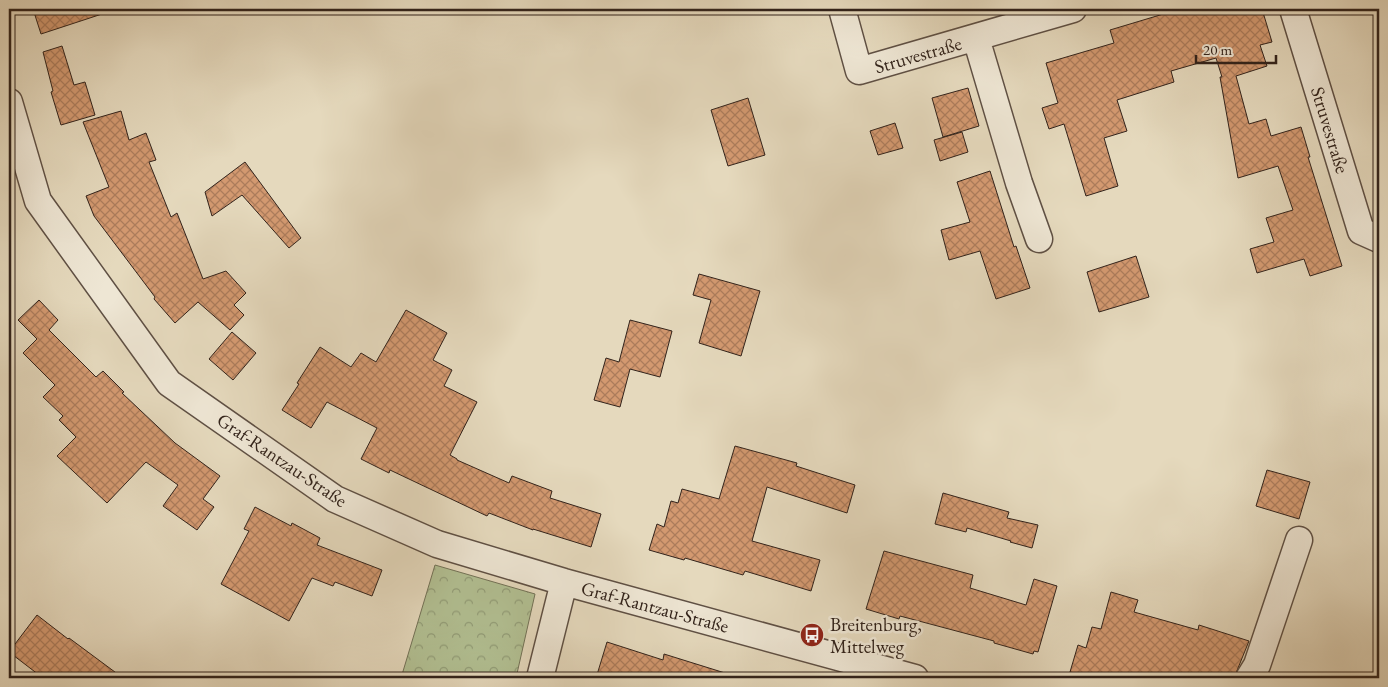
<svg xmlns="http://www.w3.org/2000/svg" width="1388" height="687" viewBox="0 0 1388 687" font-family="'EB Garamond',serif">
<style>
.park{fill:url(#park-crowns);stroke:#727257}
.building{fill:url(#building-cross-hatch);stroke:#32231b}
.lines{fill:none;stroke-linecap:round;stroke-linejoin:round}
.minor-casing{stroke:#5f5044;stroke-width:29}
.minor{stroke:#eee6d4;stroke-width:26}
.labels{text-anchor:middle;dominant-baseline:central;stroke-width:5;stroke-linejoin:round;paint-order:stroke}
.street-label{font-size:19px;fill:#32231b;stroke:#eee6d4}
.poi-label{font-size:19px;fill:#32231b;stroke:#eee6d4;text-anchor:start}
</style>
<defs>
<pattern id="park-crowns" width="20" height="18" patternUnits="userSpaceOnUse" patternTransform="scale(1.25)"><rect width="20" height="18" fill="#b2c093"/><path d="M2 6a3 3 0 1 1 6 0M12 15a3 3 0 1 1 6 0" fill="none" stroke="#919c77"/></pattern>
<pattern id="building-cross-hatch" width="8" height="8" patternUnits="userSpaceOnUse" patternTransform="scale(1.25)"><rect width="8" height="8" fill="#d39970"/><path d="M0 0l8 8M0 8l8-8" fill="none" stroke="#ac7c5b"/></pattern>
</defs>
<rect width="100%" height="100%" fill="#e5d9bd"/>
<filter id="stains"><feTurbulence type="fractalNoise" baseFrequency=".004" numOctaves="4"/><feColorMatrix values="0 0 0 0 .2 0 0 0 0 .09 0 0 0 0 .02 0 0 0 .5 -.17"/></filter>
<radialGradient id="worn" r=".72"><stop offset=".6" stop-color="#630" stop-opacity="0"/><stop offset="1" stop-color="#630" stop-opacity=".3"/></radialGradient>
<path class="park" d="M 435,565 L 535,594 L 516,678 L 401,678 Z"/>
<path class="building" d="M 33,9 L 105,9 L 105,13 L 41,34 Z
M 1180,9 L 1262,9 L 1272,42 L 1260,45 L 1267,66 L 1236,76 L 1249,124 L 1266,119 L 1271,136 L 1301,127 L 1310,157 L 1308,157 L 1342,266 L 1310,276 L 1304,259 L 1257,273 L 1250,249 L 1274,242 L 1266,218 L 1293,210 L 1278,166 L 1238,178 L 1220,77 L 1222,77 L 1216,58 L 1171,71 L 1174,82 L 1117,100 L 1127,131 L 1104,138 L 1118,186 L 1086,196 L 1064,124 L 1049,129 L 1042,108 L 1058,103 L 1046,63 L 1114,43 L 1110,30 Z
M 62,46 L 74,85 L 85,82 L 95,115 L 61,125 L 51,92 L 53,91 L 43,52 Z
M 968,88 L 979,126 L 943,137 L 932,98 Z
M 748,98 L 765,155 L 728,166 L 711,110 Z
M 121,111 L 129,140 L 146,133 L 156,160 L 149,162 L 171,217 L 177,213 L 203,279 L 226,271 L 246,293 L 234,305 L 244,315 L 230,330 L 198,302 L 175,323 L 154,299 L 155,297 L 94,216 L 86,196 L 109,187 L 83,122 Z
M 895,123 L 903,148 L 878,155 L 870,131 Z
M 962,132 L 968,152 L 940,161 L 934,140 Z
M 245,162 L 301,238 L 289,248 L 242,195 L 212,216 L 205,192 Z
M 990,171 L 1014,247 L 1016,246 L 1030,288 L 996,299 L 980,251 L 949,260 L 941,230 L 970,222 L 957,182 Z
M 1136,256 L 1149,297 L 1099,312 L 1087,272 Z
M 699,274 L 760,291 L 741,356 L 699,343 L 711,300 L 693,295 Z
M 39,300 L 58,320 L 49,330 L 96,377 L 103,371 L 124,392 L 122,393 L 175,443 L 220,476 L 203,499 L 214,507 L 197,530 L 163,506 L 178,485 L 146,462 L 107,503 L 57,456 L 76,437 L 59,420 L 63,416 L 43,397 L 55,385 L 23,353 L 37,339 L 18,320 Z
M 406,310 L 447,333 L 433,360 L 452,370 L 444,386 L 477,402 L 450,455 L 457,459 L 457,460 L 509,483 L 512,476 L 552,491 L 550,498 L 601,514 L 591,547 L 533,529 L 533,530 L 489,513 L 487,516 L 390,470 L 389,473 L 361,459 L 377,428 L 327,402 L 311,428 L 282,410 L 299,384 L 297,383 L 320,347 L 351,367 L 361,353 L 376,362 Z
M 630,320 L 672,331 L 660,377 L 630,369 L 620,407 L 594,400 L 606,358 L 619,362 Z
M 232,332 L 256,353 L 233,380 L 209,359 Z
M 735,446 L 797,463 L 796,466 L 855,485 L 847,513 L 767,487 L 752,541 L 820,560 L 811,591 L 745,571 L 743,575 L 685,558 L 684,560 L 649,550 L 657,524 L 664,527 L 671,501 L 678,503 L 682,489 L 719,499 Z
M 1267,470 L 1310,482 L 1299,519 L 1256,506 Z
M 943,493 L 1009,512 L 1007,518 L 1038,525 L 1032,548 L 1010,542 L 1011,541 L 967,528 L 966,532 L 935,524 Z
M 255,507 L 291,526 L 292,523 L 320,538 L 317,545 L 382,570 L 372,596 L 335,582 L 333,586 L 312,578 L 289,621 L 221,584 L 249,531 L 244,529 Z
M 884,551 L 973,575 L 970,588 L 1026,605 L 1034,579 L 1057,586 L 1038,652 L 1034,651 L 1033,654 L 994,643 L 994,641 L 900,616 L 899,619 L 866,609 Z
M 1111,592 L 1138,600 L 1134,612 L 1198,630 L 1199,625 L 1249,641 L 1234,678 L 1090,678 L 1070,672 L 1078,645 L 1086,648 L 1092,627 L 1101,629 Z
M 37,615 L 68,639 L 69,638 L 123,678 L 43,678 L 9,652 Z
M 607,642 L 663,660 L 664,654 L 725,673 L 724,678 L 596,678 Z"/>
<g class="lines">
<g class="minor-casing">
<path id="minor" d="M 842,9 L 859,71 L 1073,9
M 1293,9 L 1361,231 L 1379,239
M 976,38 L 1019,183 L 1039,239
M 9,102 L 38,201 L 169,383 L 335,499 L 437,544 L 564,582 L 915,678
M 540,678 L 564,582
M 1249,678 L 1257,665 L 1299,540"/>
</g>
<use href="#minor" class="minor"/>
</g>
<defs>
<g id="bus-disc" transform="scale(1.25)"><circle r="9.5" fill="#8f2418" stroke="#eee6d4"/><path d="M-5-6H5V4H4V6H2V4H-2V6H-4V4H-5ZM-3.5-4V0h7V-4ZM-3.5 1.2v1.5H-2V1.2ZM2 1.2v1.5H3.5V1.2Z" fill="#fff"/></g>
</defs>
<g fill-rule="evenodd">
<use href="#bus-disc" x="812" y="635"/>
</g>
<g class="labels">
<g class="street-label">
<text transform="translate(918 55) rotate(-16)">Struvestraße</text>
<text transform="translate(1330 130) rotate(73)">Struvestraße</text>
<text transform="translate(282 460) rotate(34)">Graf-Rantzau-Straße</text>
<text transform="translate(655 607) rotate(15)">Graf-Rantzau-Straße</text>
</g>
<g class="poi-label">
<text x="830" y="624">Breitenburg,<tspan x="830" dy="22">Mittelweg</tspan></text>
</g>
</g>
<rect width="1388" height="687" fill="none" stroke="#e5d9bd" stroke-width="30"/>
<rect x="10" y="10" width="1368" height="667" fill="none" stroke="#32231b" stroke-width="2.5"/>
<rect x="15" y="15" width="1358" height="657" fill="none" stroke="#32231b"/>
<path d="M1196 55v8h80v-8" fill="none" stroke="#32231b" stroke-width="2.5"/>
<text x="1203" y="55" font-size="15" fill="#32231b" stroke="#eee6d4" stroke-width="4" paint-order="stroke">20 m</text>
<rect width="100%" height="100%" filter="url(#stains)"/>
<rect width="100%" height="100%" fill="url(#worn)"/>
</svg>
